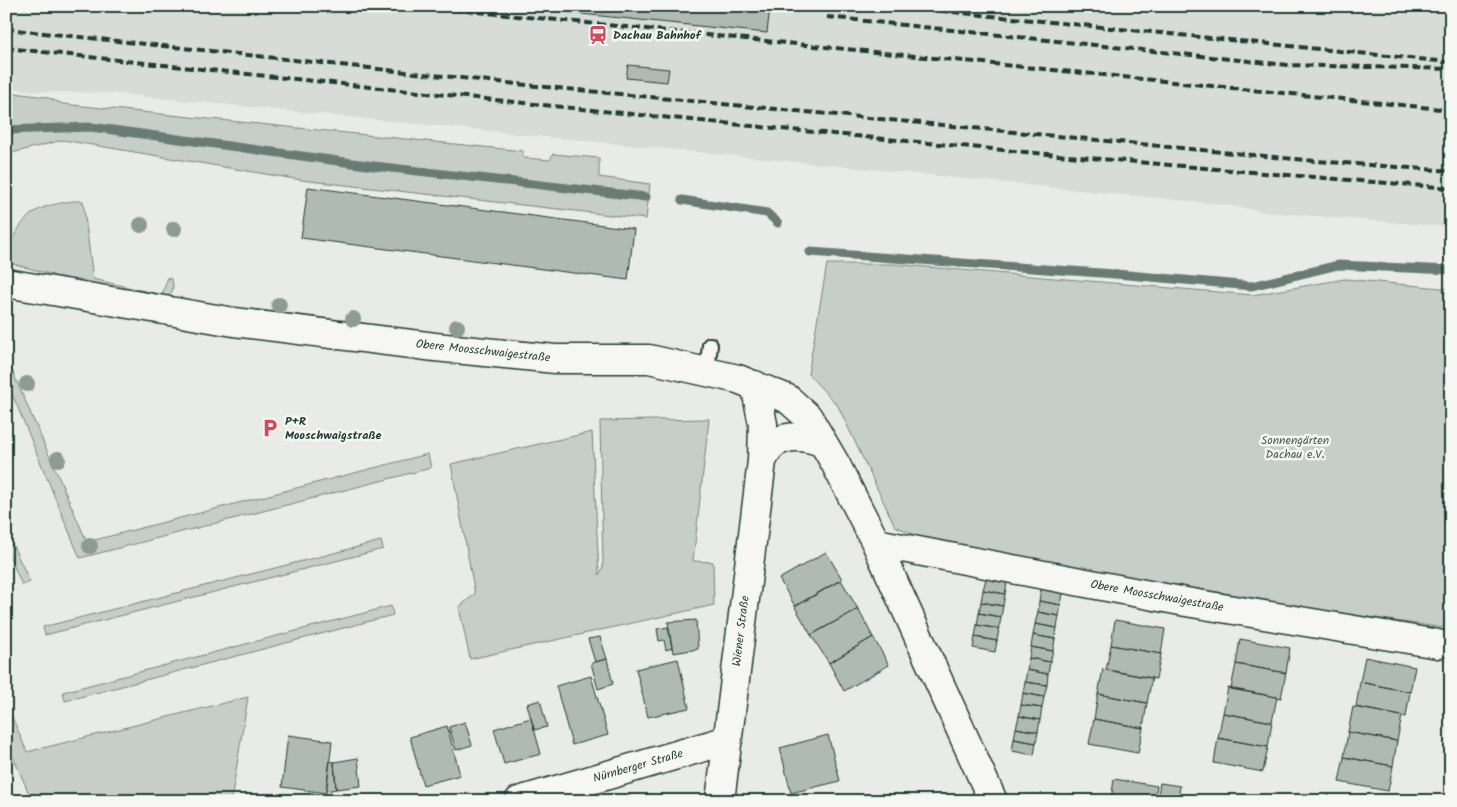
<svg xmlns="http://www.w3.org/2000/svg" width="1457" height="807" viewBox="0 0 1457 807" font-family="Kalam,sans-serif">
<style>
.built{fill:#d8dcd8}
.green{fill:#c7cec9;stroke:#73867e}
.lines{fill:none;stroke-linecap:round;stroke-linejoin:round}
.stream{stroke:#687c75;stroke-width:9}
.building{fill:#b0bab5;stroke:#1f3d34}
.lane-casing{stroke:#1f3d34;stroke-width:18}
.street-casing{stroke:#1f3d34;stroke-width:31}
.lane{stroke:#f6f6f2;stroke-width:14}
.street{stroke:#f6f6f2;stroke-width:28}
.rail{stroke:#1f3d34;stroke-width:4;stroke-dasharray:8 4;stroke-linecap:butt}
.tree{fill:#8d9b95}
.labels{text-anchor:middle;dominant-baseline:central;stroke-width:5;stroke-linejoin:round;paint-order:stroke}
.poi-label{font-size:12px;font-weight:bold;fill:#1f3d34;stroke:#f6f6f2;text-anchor:start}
.street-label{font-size:12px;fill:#1f3d34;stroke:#f6f6f2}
.park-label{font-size:12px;fill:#415a52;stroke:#f6f6f2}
</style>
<rect width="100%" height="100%" fill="#e9ebe7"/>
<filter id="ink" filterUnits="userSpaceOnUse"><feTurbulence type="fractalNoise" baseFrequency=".02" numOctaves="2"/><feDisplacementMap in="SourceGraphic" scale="10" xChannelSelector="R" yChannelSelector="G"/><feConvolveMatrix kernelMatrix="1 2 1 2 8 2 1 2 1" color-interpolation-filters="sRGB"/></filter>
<g filter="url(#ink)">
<path class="built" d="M 6,6 L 1451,6 L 1451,227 L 1265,212 L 1226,205 L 109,93 L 46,92 L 6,88 Z"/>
<path class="green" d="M 6,92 L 46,97 L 63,104 L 523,151 L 523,158 L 550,160 L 553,154 L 599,158 L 599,177 L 650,184 L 646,219 L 301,180 L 63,140 L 12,153 L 6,157 Z
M 73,201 L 83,201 L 93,279 L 162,295 L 168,277 L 172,280 C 174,288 173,293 166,298 L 68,286 L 53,275 L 6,262 C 6,250 9,246 14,236 C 30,208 43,206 73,201 Z
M 827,264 L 891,264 L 1252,295 L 1345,279 L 1451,289 L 1451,629 L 1314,609 L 931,542 L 895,526 L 838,406 L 808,374 Z
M 6,357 L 87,542 L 428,454 L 431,468 L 80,558 L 6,379 Z
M 709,419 L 693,561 L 713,562 L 714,605 L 470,659 L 459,607 L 475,594 L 451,464 L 592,432 L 599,575 L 603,567 L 600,421 Z
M 6,531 L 30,582 L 22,585 L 6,548 Z
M 381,541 L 383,549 L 45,635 L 43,627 Z
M 391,606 L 393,615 L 65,701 L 63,692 Z
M 248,697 L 231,801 L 32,801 L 6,740 L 6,703 L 27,752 Z"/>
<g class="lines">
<path class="stream" d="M 6,130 L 91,127 L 374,166 L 646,197
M 682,200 L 767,213 L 778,223
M 810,252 L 1128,275 L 1252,286 L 1338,265 L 1451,270"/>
</g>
<path class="building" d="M 503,6 L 770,6 L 767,33 Z
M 628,65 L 669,69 L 667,82 L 626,78 Z
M 308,187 L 634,229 L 628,280 L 301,238 Z
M 826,552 L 842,579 L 795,606 L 779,579 Z
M 986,579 L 1007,583 L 1005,594 L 983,590 Z
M 841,580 L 858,609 L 811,635 L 795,607 Z
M 1041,589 L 1063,593 L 1061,605 L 1039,601 Z
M 983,590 L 1005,594 L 1003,606 L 981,602 Z
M 1039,601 L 1061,605 L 1059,616 L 1038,612 Z
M 981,602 L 1003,606 L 1001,617 L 979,613 Z
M 858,609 L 873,637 L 829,663 L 811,635 Z
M 1038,612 L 1059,616 L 1057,628 L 1035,624 Z
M 979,613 L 1001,617 L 999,629 L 977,625 Z
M 696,620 L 698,649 L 673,653 L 668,622 Z
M 1115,620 L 1165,629 L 1161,654 L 1111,645 Z
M 1035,624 L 1057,628 L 1055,639 L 1033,635 Z
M 977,625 L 999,629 L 997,641 L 975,637 Z
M 668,627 L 672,648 L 666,650 L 664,640 L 659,641 L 657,629 Z
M 1033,635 L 1055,639 L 1053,651 L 1031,647 Z
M 600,637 L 607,659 L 595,662 L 588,639 Z
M 873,637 L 889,665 L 844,691 L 829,663 Z
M 975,637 L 997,641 L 995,652 L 973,648 Z
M 1240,639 L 1290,648 L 1286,673 L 1236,664 Z
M 1111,645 L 1161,654 L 1156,679 L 1106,670 Z
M 1031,647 L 1053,651 L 1050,662 L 1029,658 Z
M 1365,657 L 1415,667 L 1410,692 L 1360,682 Z
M 1029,658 L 1050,662 L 1048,674 L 1027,670 Z
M 607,659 L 613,684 L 598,689 L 591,663 Z
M 678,659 L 689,708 L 648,717 L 636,669 Z
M 1236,664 L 1286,673 L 1281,698 L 1231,689 Z
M 1103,669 L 1152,678 L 1147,703 L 1098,694 Z
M 1027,670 L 1048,674 L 1047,685 L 1025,682 Z
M 591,676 L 608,735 L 572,745 L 556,686 Z
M 1025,682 L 1047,685 L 1044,697 L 1023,693 Z
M 1360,682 L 1410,692 L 1406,717 L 1356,707 Z
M 1228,688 L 1277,697 L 1272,722 L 1223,713 Z
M 1023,693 L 1044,697 L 1042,708 L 1021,705 Z
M 1098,694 L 1147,703 L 1143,728 L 1094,719 Z
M 540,700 L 547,727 L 534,730 L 527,704 Z
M 1021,705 L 1042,708 L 1040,720 L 1019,716 Z
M 1353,707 L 1402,716 L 1397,741 L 1348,732 Z
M 1223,713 L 1272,722 L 1268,747 L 1218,738 Z
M 1019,716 L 1040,720 L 1038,732 L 1016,728 Z
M 531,718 L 541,754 L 504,764 L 494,729 Z
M 1094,719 L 1143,728 L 1138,753 L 1089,744 Z
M 465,722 L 472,745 L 456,750 L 449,727 Z
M 447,726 L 460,775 L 423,785 L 410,737 Z
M 1016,728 L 1038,732 L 1036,743 L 1014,739 Z
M 1348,732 L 1397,741 L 1393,766 L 1344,757 Z
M 288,735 L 332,741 L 326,793 L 282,787 Z
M 828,735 L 840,781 L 791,793 L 780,748 Z
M 1218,738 L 1268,747 L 1263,772 L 1214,763 Z
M 1014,739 L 1036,743 L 1034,755 L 1012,751 Z
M 1344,757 L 1393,766 L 1388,791 L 1339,782 Z
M 358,758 L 361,786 L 336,789 L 334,762 Z
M 330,761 L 334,762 L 336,789 L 326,791 Z
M 1114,779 L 1157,786 L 1154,801 L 1111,801 Z
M 1160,783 L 1180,786 L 1178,801 L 1157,801 Z"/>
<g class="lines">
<g class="lane-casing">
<path id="lane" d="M 707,372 L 710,345"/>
</g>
<g class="street-casing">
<path id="street" d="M 6,283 L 234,322 L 435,347 L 555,359 L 649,359 L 738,379 L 788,399 L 808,417 L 835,463 L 876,543 L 993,801
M 762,461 C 764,457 767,451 770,447 C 784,433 807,436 823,443
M 876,543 L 1186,602 L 1438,644
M 519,801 L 728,740
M 720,801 L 762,461 L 763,424 L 755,385"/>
</g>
<use href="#lane" class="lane"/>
<use href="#street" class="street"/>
<path class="rail" d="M 418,6 L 1451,110
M 893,6 L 1448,62
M 827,17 L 1287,65 L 1451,69
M 6,29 L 536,86 L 1316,161 L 1451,171
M 6,48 C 487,100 968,151 1451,188"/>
</g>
<g class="tree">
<circle cx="141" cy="225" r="8"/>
<circle cx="174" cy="229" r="8"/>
<circle cx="279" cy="305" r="8"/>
<circle cx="353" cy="319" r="8"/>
<circle cx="457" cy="327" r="8"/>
<circle cx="27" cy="384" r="8"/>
<circle cx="58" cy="459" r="8"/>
<circle cx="90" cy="546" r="8"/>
</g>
</g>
<defs>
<g id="station-bare" transform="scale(1.5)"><path d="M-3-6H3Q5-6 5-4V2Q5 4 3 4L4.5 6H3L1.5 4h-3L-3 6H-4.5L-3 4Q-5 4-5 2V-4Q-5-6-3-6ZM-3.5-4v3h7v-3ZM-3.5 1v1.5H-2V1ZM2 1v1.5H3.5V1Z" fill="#d1495b" stroke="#f6f6f2" stroke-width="2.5" paint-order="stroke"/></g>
<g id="parking-bare" transform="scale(1.5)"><path d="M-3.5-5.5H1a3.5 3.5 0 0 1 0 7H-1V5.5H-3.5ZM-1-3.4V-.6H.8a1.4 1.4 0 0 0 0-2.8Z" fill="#d1495b" stroke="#f6f6f2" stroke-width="2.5" paint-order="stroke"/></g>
</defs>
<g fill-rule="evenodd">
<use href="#station-bare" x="598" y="35"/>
<use href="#parking-bare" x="270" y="428"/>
</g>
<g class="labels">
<g class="poi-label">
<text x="613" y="35">Dachau Bahnhof</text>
<text x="285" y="421">P+R<tspan x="285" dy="14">Mooschwaigstraße</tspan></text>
</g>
<g class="street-label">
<text transform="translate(483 351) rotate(6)">Obere Moosschwaigestraße</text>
<text transform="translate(1157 596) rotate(10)">Obere Moosschwaigestraße</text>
<text transform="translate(741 631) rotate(-83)">Wiener Straße</text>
<text transform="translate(638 766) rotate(-16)">Nürnberger Straße</text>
</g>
<g class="park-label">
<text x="1295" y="440">Sonnengärten<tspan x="1295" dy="14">Dachau e.V.</tspan></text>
</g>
</g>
<rect width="1457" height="807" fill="none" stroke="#f6f6f2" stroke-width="25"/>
<rect x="12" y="12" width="1432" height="782" fill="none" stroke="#1f3d34" stroke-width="2" filter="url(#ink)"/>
</svg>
